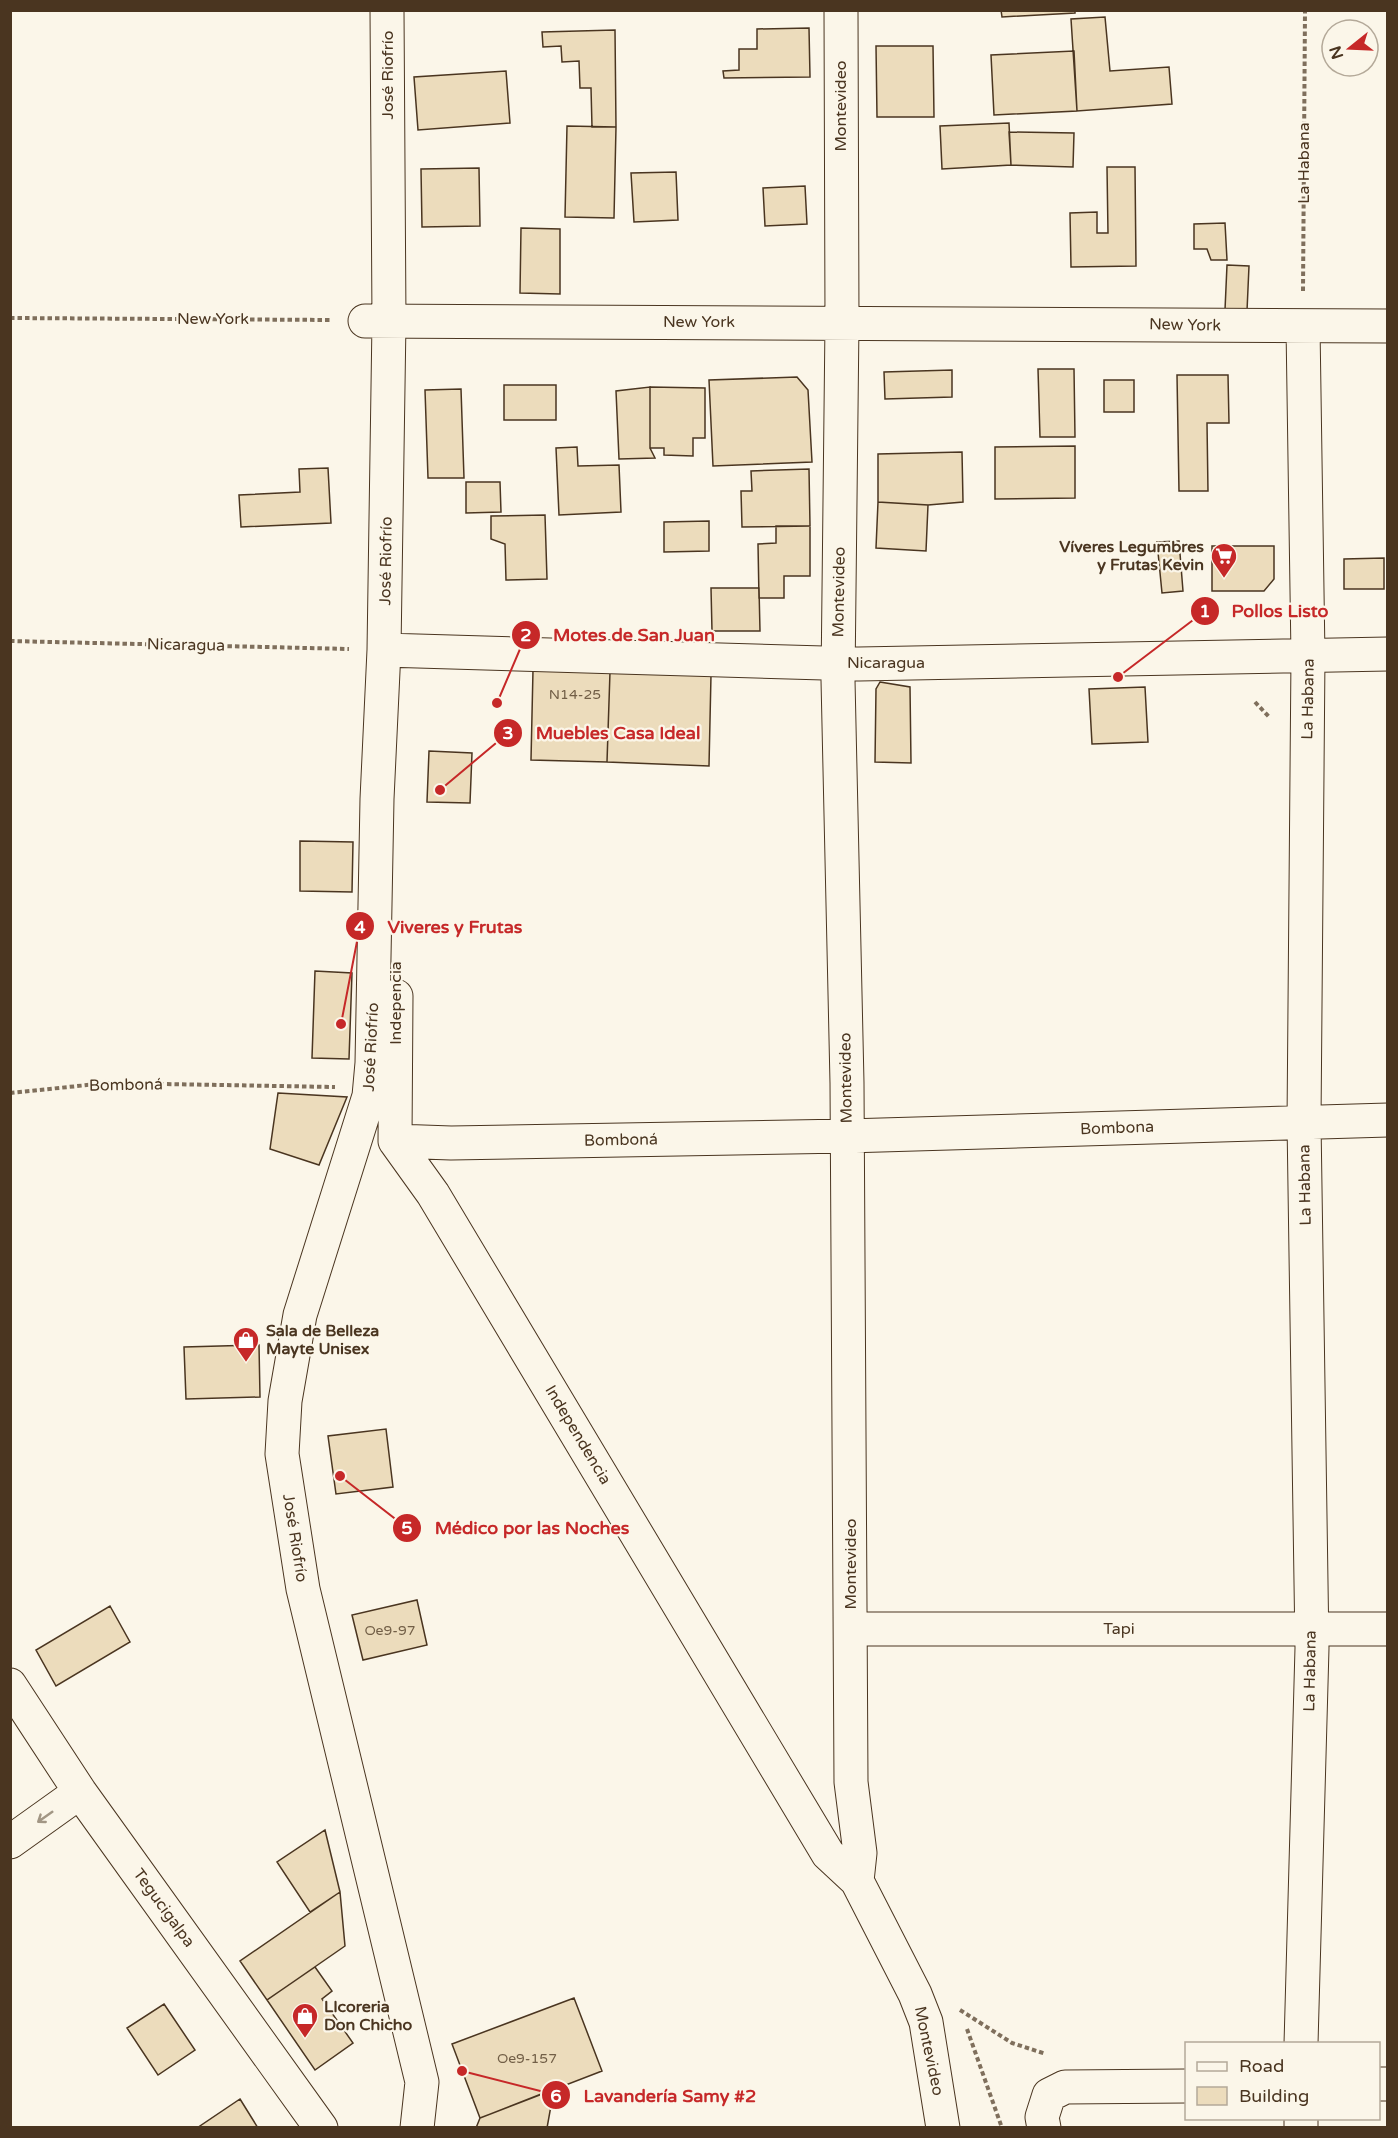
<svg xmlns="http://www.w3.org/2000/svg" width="1398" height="2138" viewBox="0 0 1398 2138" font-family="'Varela Round',sans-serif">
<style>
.building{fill:#ecdcbc;stroke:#4a3520;stroke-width:1.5}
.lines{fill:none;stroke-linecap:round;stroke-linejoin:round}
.minor-casing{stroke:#4a3520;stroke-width:35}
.path{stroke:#7f6f5c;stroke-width:4;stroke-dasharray:4.5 3;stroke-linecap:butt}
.minor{stroke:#fbf6e9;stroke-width:33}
.oneway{stroke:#a29684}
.labels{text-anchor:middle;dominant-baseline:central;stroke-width:4.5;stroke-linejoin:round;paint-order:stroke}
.number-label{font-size:14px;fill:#725f47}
.street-label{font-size:16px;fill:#4a3520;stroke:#fbf6e9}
.poi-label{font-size:16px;font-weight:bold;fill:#4a3520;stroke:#fbf6e9;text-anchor:start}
.leader{fill:none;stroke:#c62828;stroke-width:2}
.callout-dot{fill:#c62828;stroke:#fbf6e9;stroke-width:2}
.mark-label{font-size:18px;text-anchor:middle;font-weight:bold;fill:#fff}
.callout-label{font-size:18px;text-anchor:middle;font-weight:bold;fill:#c62828;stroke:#fbf6e9;stroke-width:4.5;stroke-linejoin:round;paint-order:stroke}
</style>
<rect width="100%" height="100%" fill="#fbf6e9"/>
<path class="building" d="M 1001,10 L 1075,10 L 1075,13 L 1002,17 Z
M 1105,17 L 1110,71 L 1169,67 L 1172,104 L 1077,111 L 1071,19 Z
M 809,28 L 810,77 L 724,78 L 723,71 L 739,70 L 739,49 L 757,49 L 757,29 Z
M 615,30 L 616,127 L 592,127 L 591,88 L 580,88 L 579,61 L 562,62 L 561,46 L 543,47 L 542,32 Z
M 876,46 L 933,46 L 934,117 L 877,117 Z
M 1074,51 L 1077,111 L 994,115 L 991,55 Z
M 506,71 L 510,123 L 418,130 L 414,77 Z
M 1009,123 L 1011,165 L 942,169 L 940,126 Z
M 567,126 L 616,127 L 614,218 L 565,217 Z
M 1009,132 L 1074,133 L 1073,167 L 1011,165 Z
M 1107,167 L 1135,167 L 1136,266 L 1071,267 L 1070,213 L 1097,212 L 1097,233 L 1108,233 Z
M 479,168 L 480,226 L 422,227 L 421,169 Z
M 676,172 L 678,220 L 634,222 L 631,173 Z
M 805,186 L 807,224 L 765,226 L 763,188 Z
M 1225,223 L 1227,260 L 1211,260 L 1207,249 L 1194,249 L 1194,224 Z
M 521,228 L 560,229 L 560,294 L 520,293 Z
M 1227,265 L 1249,266 L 1247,311 L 1225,310 Z
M 1038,369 L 1074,369 L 1075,437 L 1040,437 Z
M 952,370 L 952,397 L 885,399 L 884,372 Z
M 1177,375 L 1228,375 L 1229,423 L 1207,423 L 1208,491 L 1179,491 Z
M 797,377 L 808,390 L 812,462 L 713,466 L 709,380 Z
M 1104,380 L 1134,380 L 1134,412 L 1104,412 Z
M 504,385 L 556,385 L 556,420 L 504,420 Z
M 650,387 L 650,448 L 655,458 L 619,459 L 616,391 Z
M 650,387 L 705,388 L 705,438 L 693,438 L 693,456 L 664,455 L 664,448 L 650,448 Z
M 461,389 L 464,478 L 428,478 L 425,390 Z
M 1075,446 L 1075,498 L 995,499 L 995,447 Z
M 577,447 L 578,466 L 619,465 L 621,512 L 559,515 L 556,448 Z
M 962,452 L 963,502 L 928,505 L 878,502 L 878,454 Z
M 328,468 L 331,523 L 241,527 L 239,495 L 300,492 L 299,469 Z
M 809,469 L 810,526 L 742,527 L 741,491 L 752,491 L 751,471 Z
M 466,482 L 500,482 L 501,512 L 466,513 Z
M 878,502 L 928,505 L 926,551 L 876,548 Z
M 545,515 L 547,579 L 506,580 L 505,544 L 491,539 L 491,516 Z
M 709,521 L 709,551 L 664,552 L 664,522 Z
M 776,526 L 810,526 L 810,576 L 784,576 L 784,598 L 759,598 L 758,544 L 776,543 Z
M 1179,541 L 1183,591 L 1162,593 L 1157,542 Z
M 1212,546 L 1274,546 L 1274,579 L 1264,591 L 1212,591 Z
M 1384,558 L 1384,589 L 1344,589 L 1344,559 Z
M 711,588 L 759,588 L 760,631 L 712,631 Z
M 533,670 L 610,672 L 607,762 L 531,760 Z
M 610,672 L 711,675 L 709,766 L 607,762 Z
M 880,682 L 910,687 L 911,763 L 875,762 L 876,689 Z
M 1145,687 L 1148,742 L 1092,744 L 1089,689 Z
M 429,751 L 472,753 L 470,803 L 427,802 Z
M 300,841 L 353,842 L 352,892 L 300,891 Z
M 315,971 L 352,973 L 349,1059 L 312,1058 Z
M 278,1093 L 347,1097 L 319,1165 L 270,1149 Z
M 259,1345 L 260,1397 L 186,1399 L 184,1347 Z
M 386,1429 L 393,1487 L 336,1494 L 328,1436 Z
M 417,1600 L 427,1645 L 363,1660 L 352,1615 Z
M 110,1606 L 130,1642 L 56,1686 L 36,1650 Z
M 325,1830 L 340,1892 L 310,1912 L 277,1862 Z
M 340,1892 L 345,1946 L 267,2000 L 240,1961 Z
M 315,1967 L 332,1991 L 322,1999 L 353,2043 L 315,2070 L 267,2000 Z
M 574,1998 L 602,2071 L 480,2118 L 452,2044 Z
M 164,2004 L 195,2050 L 158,2075 L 127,2028 Z
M 554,2089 L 547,2128 L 476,2128 L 480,2118 Z
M 240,2099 L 258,2128 L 197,2128 Z"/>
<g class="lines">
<g class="minor-casing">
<path id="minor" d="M 387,10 L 389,321 L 384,650 L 377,799 L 372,1063 L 369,1096 L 300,1315 L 285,1401 L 282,1454 L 303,1589 L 422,2082 L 417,2128
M 841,10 L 842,322 L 838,680 L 847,1083 L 851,1782 L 860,1853 L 857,1881 L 915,1994 L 926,2022 L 943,2128
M 365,321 L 1388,326
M 384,650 L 859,664 L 1388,654
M 395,1141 L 451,1143 L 847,1136 L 1388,1120
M 395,1141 L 433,1194 L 828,1854 L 857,1881
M 395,1141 L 396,996
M 851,1629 L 1388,1629
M 10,1685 L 80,1792 L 321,2128
M 10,1842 L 80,1792
M 1301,2044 L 1312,1648 L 1304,1122 L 1308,656 L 1303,327
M 1378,2084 L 1388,2084
M 1301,2118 L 1301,2128
M 1044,2128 L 1042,2117 L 1049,2095 L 1065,2087 L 1186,2086"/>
</g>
<path class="path" d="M 1303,291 L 1305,10
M 10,318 L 331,320
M 10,641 L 349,649
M 1255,702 L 1270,718
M 10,1093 L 107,1083 L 335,1087
M 960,2010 L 1012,2043 L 1046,2054
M 967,2029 L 1002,2128"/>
<use href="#minor" class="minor"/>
</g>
<defs><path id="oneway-shaft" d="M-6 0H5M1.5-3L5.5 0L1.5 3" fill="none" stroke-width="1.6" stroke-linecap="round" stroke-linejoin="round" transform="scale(1.5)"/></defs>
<use class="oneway" href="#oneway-shaft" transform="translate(45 1817) rotate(145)"/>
<defs>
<g id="supermarket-pin" transform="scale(1.35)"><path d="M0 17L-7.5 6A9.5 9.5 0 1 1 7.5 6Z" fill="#c62828" stroke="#fbf6e9"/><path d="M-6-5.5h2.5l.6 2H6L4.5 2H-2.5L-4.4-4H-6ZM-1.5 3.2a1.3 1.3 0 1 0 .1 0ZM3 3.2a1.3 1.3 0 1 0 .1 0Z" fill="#fff"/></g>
<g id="shop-pin" transform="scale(1.35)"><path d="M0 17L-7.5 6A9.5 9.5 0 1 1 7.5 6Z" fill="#c62828" stroke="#fbf6e9"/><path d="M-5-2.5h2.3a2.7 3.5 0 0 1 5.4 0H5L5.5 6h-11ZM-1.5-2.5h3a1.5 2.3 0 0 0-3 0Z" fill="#fff"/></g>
</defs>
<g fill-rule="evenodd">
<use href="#supermarket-pin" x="1224" y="556"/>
<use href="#shop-pin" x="246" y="1340"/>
<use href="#shop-pin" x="305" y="2016"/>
</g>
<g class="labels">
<g class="number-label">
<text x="575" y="694">N14-25</text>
<text x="390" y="1630">Oe9-97</text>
<text x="527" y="2058">Oe9-157</text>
</g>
<g class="street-label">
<text transform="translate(388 75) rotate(-90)">José Riofrío</text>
<text transform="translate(841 106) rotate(-90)">Montevideo</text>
<text transform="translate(1304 163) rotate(-90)">La Habana</text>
<text x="213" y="319">New York</text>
<text x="699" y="322">New York</text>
<text transform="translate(1185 325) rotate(1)">New York</text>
<text transform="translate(386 561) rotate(-89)">José Riofrío</text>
<text transform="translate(839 592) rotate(-89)">Montevideo</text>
<text transform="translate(186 645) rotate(1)">Nicaragua</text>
<text x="886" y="663">Nicaragua</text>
<text transform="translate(1308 699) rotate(-89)">La Habana</text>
<text transform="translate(396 1003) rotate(-90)">Indepencia</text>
<text transform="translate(371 1047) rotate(-87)">José Riofrío</text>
<text transform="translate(846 1078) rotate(-91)">Montevideo</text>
<text transform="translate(126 1085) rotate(-1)">Bomboná</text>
<text transform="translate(1117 1128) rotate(-2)">Bombona</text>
<text transform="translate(621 1140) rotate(-1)">Bomboná</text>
<text transform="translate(1305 1185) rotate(-91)">La Habana</text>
<text transform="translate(578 1435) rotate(59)">Independencia</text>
<text transform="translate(295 1538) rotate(81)">José Riofrío</text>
<text transform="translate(851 1564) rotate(-90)">Montevideo</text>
<text x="1119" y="1629">Tapi</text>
<text transform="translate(1310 1671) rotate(-89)">La Habana</text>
<text transform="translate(164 1908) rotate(54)">Tegucigalpa</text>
<text transform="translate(929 2051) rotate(78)">Montevideo</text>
</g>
<g class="poi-label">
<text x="1204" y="547" text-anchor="end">Víveres Legumbres<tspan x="1204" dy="18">y Frutas Kevin</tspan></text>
<text x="266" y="1331">Sala de Belleza<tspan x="266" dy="18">Mayte Unisex</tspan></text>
<text x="324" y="2007">LIcoreria<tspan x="324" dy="18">Don Chicho</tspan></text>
</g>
</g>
<path class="leader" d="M1118 677L1205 611M497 703L526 635M440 790L508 733M341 1024L360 926M340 1476L407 1528M462 2071L556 2095"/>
<g class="callout-dot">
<circle cx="1118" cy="677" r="6"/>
<circle cx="497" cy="703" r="6"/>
<circle cx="440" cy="790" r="6"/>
<circle cx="341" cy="1024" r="6"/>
<circle cx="340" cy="1476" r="6"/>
<circle cx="462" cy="2071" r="6"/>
<circle cx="1205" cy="611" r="15"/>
<circle cx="526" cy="635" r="15"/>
<circle cx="508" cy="733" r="15"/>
<circle cx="360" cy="926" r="15"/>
<circle cx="407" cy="1528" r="15"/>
<circle cx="556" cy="2095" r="15"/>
</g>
<g class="mark-label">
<text x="1205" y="617">1</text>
<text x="526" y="641">2</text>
<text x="508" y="739">3</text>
<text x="360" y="933">4</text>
<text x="407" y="1534">5</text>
<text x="556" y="2102">6</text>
</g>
<g class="callout-label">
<text x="1280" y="617">Pollos Listo</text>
<text x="634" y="641">Motes de San Juan</text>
<text x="618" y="739">Muebles Casa Ideal</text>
<text x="455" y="933">Viveres y Frutas</text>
<text x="532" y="1534">Médico por las Noches</text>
<text x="670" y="2102">Lavandería Samy #2</text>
</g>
<rect width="1398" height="2138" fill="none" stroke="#4a3520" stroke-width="24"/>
<rect x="1185" y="2042" width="195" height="78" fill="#fbf6e9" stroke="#b4a999" stroke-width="1.5"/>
<rect x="1197" y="2062" width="30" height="9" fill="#fbf6e9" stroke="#b4a999" stroke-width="1.5"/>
<text x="1239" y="2072" font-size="18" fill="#4a3520">Road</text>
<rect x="1197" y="2087" width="30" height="18" fill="#ecdcbc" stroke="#b4a999" stroke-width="1.5"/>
<text x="1239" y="2102" font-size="18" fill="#4a3520">Building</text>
<g transform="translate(1350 48) rotate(252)"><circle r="28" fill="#fbf6e9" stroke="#b4a999" stroke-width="1.5"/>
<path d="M0-4.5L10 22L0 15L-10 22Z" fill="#c62828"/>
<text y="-9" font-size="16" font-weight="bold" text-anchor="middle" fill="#4a3520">N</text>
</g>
</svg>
